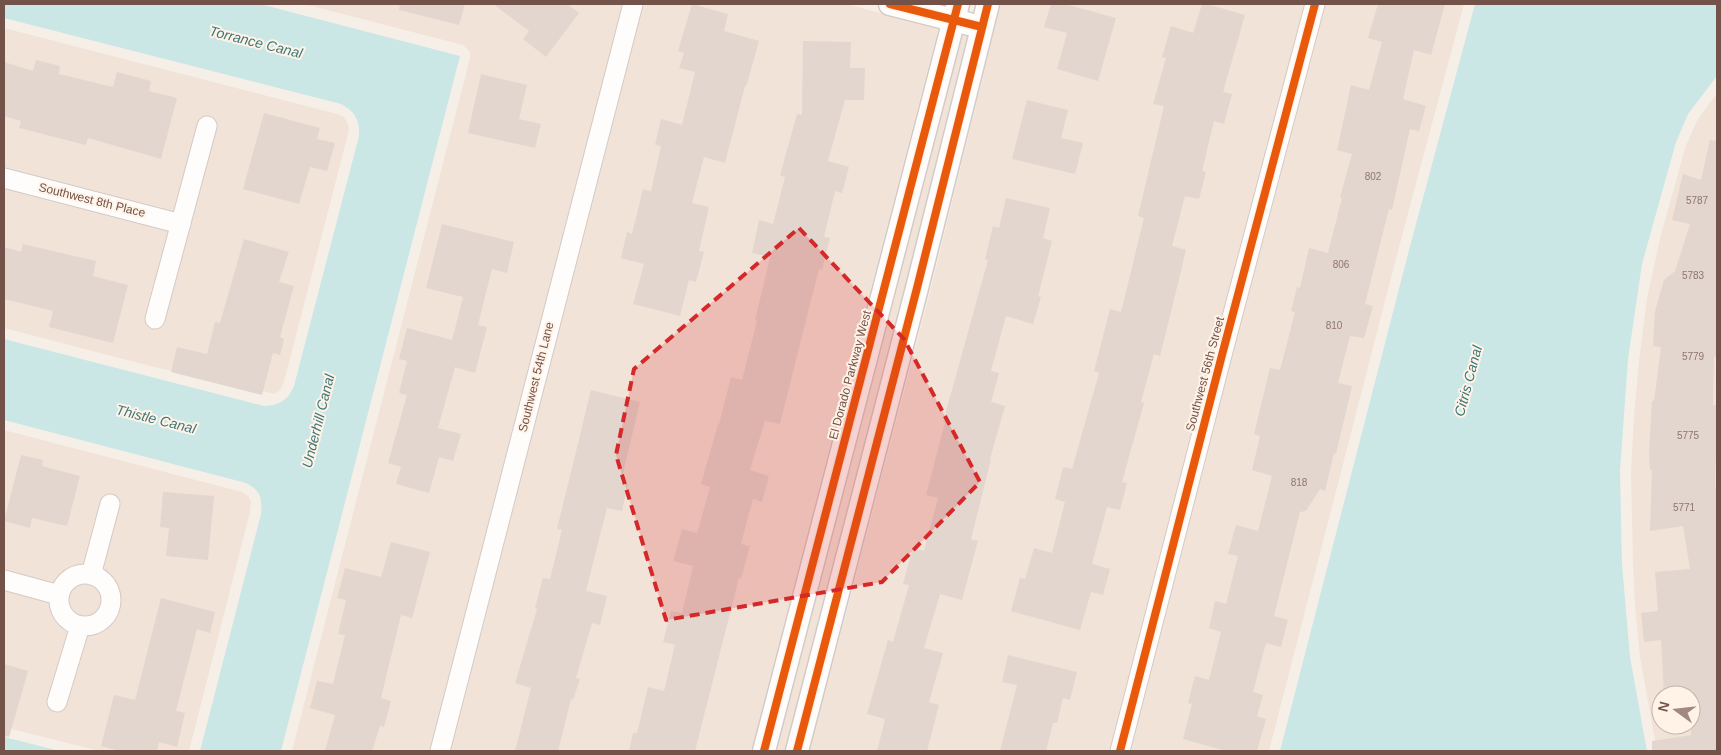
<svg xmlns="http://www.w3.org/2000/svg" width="1721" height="755" viewBox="0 0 1721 755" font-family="Arial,sans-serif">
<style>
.residential{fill:#f1e3d8;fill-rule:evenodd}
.water{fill:#cae7e6}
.building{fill:#e2d6cf}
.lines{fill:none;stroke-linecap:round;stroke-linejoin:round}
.minor-casing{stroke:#d4cac5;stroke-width:21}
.tertiary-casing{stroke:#d4cac5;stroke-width:25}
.minor{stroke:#fefdfc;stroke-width:19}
.tertiary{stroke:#fefdfc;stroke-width:22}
.cycleway-casing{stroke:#fff3e8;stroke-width:11}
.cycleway{stroke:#e8590c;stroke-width:8}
.marked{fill:#d62828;fill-opacity:0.2;stroke:#d62828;stroke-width:4;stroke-dasharray:10 6;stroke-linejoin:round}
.labels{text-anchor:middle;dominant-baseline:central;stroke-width:4;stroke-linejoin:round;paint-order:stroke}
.number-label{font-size:10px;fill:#90756d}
.street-label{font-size:12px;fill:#735249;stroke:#fff3e8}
.water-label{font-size:14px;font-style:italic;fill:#3c7678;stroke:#fff3e8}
</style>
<rect width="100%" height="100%" fill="#f6efe8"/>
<path class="residential" d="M 304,4 L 847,4 L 938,29 L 751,751 L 292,751 L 470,58 L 470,52 L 463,45 Z
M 1001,4 L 1464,4 L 1399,247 L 1269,751 L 810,751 L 930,292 Z
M 4,28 L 337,114 L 344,117 L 349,126 L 348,134 L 284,382 L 280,390 L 275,394 L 150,366 L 4,328 Z
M 963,35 L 967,36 L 905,285 L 784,751 L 777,751 Z
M 1717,93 L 1717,751 L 1657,751 L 1640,657 L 1635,606 L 1633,564 L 1631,472 L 1634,416 L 1639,361 L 1647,298 L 1661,235 L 1686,145 L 1698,119 ZM 1661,695 L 1691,695 L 1691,725 L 1661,725 Z
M 4,430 L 242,492 L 249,497 L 251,502 L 250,512 L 189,751 L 99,751 L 4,727 Z"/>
<path class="water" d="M 4,4 L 260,4 L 460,56 L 281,751 L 200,751 L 261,514 C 262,498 261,491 246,483 L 4,420 L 4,339 L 264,406 C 280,405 288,400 294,386 L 359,136 C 360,120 355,112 341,104 L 4,18 Z
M 1475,4 L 1717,4 L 1717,76 L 1688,114 L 1676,142 L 1642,264 L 1628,359 L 1620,471 L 1622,564 L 1630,657 L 1647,751 L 1280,751 L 1409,250 Z
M 4,737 L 60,751 L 4,751 Z"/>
<path class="building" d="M 400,4 L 465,4 L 459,25 L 399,10 Z
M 493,4 L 567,4 L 579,13 L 546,57 L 523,39 L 529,31 Z
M 692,4 L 728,14 L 724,31 L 759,41 L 746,87 L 745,86 L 725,163 L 704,157 L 692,203 L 709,207 L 699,251 L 704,252 L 696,282 L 689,280 L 680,316 L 633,304 L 644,264 L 621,258 L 627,232 L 632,234 L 643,189 L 651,191 L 661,146 L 655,145 L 661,119 L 682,125 L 695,72 L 679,68 L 684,53 L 678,51 Z
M 1051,4 L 1065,4 L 1116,18 L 1098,81 L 1057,69 L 1067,33 L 1044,27 Z
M 1202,4 L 1207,4 L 1245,15 L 1223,92 L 1232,94 L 1224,124 L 1214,121 L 1202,171 L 1206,172 L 1199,199 L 1185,196 L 1172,246 L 1186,250 L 1168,324 L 1160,356 L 1154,354 L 1141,402 L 1144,403 L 1122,482 L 1127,483 L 1120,510 L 1107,507 L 1092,564 L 1110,569 L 1103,595 L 1091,592 L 1080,630 L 1011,611 L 1020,578 L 1025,579 L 1034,548 L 1052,553 L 1065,502 L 1055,499 L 1063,467 L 1072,469 L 1099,373 L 1094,371 L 1110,309 L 1121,312 L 1144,218 L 1138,216 L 1164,106 L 1153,104 L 1166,58 L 1162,57 L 1171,26 L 1193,33 Z
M 1378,4 L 1445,4 L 1431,55 L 1414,50 L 1403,99 L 1426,106 L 1419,131 L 1410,129 L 1392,210 L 1389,209 L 1365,304 L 1373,306 L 1364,338 L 1350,336 L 1338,383 L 1352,386 L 1336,454 L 1334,453 L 1325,491 L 1320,489 L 1306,511 L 1300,512 L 1274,616 L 1288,620 L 1281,647 L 1266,643 L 1253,692 L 1263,695 L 1257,716 L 1266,719 L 1257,751 L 1226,751 L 1183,739 L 1192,704 L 1188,703 L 1195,676 L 1209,680 L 1221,632 L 1209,628 L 1215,601 L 1226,604 L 1238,556 L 1228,554 L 1236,525 L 1258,531 L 1272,476 L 1252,470 L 1260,436 L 1254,434 L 1270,368 L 1280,370 L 1295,312 L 1291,311 L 1297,287 L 1300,288 L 1309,248 L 1328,253 L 1342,198 L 1340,197 L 1352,154 L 1337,150 L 1351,85 L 1369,90 L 1382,42 L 1368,38 Z
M 803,41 L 851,42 L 850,68 L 865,68 L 864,100 L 845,100 L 828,161 L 849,167 L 842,193 L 835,191 L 824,237 L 830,238 L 822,270 L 819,269 L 780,424 L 765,421 L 750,470 L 769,476 L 762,502 L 753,499 L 741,544 L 750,546 L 741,579 L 739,578 L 695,751 L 629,751 L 633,733 L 637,733 L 648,687 L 664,691 L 675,645 L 663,642 L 671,611 L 682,613 L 693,566 L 673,561 L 682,529 L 697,533 L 710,487 L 701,484 L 718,424 L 719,424 L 731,377 L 742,380 L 757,321 L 755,320 L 770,257 L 752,253 L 759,220 L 773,224 L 785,177 L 780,175 L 797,114 L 802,115 Z
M 36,60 L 60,66 L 59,74 L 113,87 L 117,72 L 151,81 L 149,91 L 177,98 L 161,159 L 88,138 L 86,145 L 19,128 L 21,121 L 4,116 L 4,62 L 33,71 Z
M 481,74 L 527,85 L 519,119 L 541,124 L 535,148 L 468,133 Z
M 1027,100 L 1068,110 L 1061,138 L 1083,143 L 1075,174 L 1012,159 Z
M 264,113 L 320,128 L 317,139 L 335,143 L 327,171 L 310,167 L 299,204 L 243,189 Z
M 1710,140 L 1717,141 L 1717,356 L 1714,357 L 1713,405 L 1717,405 L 1715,487 L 1717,487 L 1717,751 L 1652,751 L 1652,741 L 1691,735 L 1691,695 L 1664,695 L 1661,640 L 1644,642 L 1641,613 L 1658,611 L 1655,572 L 1690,569 L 1683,526 L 1650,531 L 1652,470 L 1650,470 L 1649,453 L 1652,401 L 1654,401 L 1661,347 L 1653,346 L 1655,311 L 1664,280 L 1675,271 L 1690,224 L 1672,220 L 1683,174 L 1701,180 Z
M 1006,198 L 1050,208 L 1043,238 L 1052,241 L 1038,296 L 1041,297 L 1033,324 L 1006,316 L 991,371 L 999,373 L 991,402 L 1005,406 L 990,459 L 991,459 L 971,539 L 978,541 L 962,600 L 940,594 L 924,648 L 943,653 L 929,702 L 939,705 L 927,751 L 877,751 L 885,719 L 867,714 L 888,640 L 893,642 L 909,585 L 903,584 L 913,548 L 924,551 L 938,498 L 926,495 L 945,422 L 943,422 L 988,260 L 985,259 L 993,226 L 999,228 Z
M 442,224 L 514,242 L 507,273 L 492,269 L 478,325 L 487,327 L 475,373 L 455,367 L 438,428 L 461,434 L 453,461 L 439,457 L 429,493 L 396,484 L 401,467 L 388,463 L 407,395 L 399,393 L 407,361 L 399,359 L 407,328 L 452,340 L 463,297 L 426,288 Z
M 244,239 L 289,252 L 279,282 L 294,286 L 280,337 L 284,339 L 280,355 L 273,353 L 262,395 L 171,372 L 177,347 L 207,354 L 215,322 L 220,323 Z
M 23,244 L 96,261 L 93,276 L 128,285 L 113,343 L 49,327 L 53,311 L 4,299 L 4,247 L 21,252 Z
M 591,390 L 640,402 L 621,482 L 628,484 L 622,511 L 607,508 L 586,591 L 607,596 L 600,625 L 592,623 L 576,678 L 580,679 L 573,700 L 571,699 L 558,751 L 515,751 L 531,688 L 515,683 L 537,609 L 535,608 L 543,578 L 550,579 L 562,530 L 557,529 Z
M 21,455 L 43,460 L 42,466 L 80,476 L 67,526 L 32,518 L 30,528 L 4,521 Z
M 163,492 L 214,496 L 208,560 L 166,556 L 169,528 L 160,527 Z
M 391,542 L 430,552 L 412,618 L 401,615 L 381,698 L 391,701 L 384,727 L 380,726 L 372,751 L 325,751 L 335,715 L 310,708 L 317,681 L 333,684 L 345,635 L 338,634 L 346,600 L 337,598 L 345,568 L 381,577 Z
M 161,598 L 215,612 L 210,633 L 197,629 L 176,711 L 185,713 L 177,747 L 159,742 L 157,751 L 120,751 L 101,746 L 114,695 L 135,700 Z
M 1008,655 L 1077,672 L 1070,700 L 1063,698 L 1057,723 L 1053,723 L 1046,751 L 1000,751 L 1017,685 L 1002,682 Z
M 4,664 L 28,671 L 9,737 L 4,736 Z"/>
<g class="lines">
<g class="minor-casing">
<path id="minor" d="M 4,178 L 181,224
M 155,319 L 207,126
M59 600a26 26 0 1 1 52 0a26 26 0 1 1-52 0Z
M 91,575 L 110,504
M 4,580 L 59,595
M 57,702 L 80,626
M 440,751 L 633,4
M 1120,751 L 1222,355 L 1315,4"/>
</g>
<g class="tertiary-casing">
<path id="tertiary" d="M 890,4 L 969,24
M 764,751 L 958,4
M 797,751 L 917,288 L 988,4"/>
</g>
<use href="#minor" class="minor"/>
<use href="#tertiary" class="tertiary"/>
<g class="cycleway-casing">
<path id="cycleway" d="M 890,4 L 982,27
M 764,751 L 958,4
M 797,751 L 917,288 L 988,4
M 1120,751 L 1222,355 L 1315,4"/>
</g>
<use href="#cycleway" class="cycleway"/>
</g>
<path class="marked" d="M 799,228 L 904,339 L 980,482 L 882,582 L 666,620 L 616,455 L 634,369 Z"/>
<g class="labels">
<g class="number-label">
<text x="1373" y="176">802</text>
<text x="1697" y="200">5787</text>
<text x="1341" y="264">806</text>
<text x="1693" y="275">5783</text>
<text x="1334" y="325">810</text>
<text x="1693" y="356">5779</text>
<text x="1688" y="435">5775</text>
<text x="1299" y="482">818</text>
<text x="1684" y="507">5771</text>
</g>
<g class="street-label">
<text transform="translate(92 200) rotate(14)">Southwest 8th Place</text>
<text transform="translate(1205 374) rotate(-75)">Southwest 56th Street</text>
<text transform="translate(850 375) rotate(-75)">El Dorado Parkway West</text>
<text transform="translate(536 377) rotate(-76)">Southwest 54th Lane</text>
</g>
<g class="water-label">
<text transform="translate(256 42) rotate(14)">Torrance Canal</text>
<text transform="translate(1468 381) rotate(-75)">Citris Canal</text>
<text transform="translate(156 419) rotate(14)">Thistle Canal</text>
<text transform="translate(318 421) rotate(-76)">Underhill Canal</text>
</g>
</g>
<rect width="1721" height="755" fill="none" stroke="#735249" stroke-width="10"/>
<g transform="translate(1676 710) rotate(285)"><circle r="24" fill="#fff3e8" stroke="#c7b3a8"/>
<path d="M0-4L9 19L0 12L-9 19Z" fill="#a18981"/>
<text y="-8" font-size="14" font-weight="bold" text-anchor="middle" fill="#735249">N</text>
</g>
</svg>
